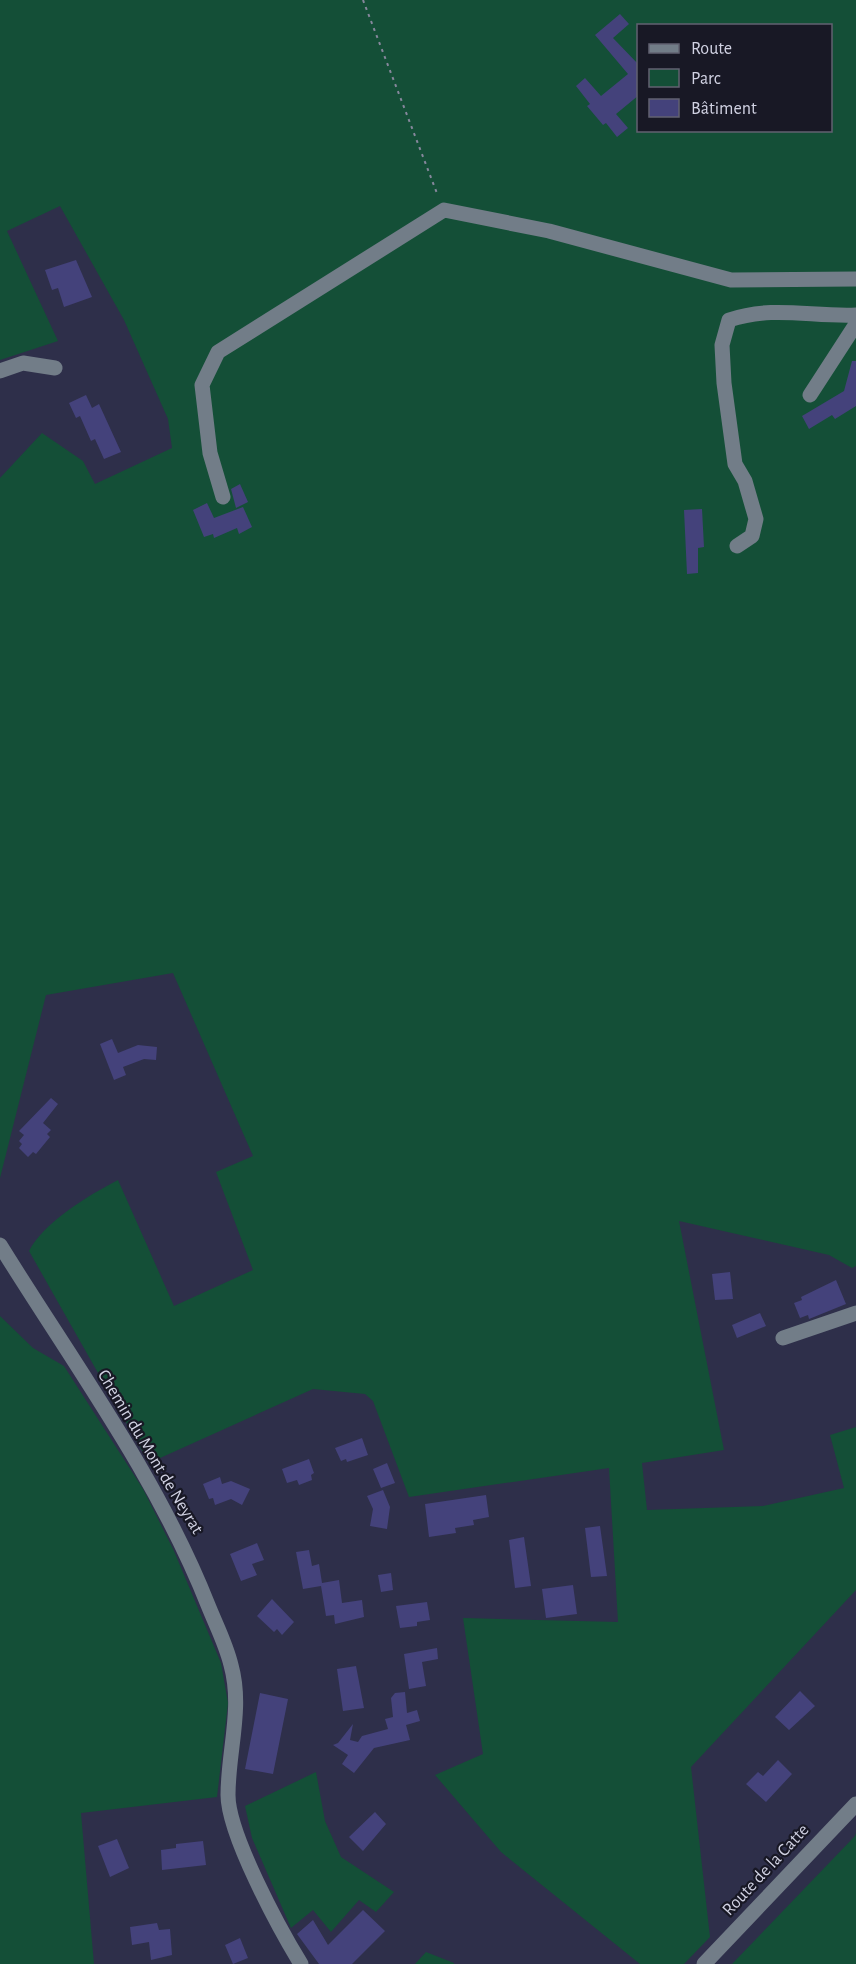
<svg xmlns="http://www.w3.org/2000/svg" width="856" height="1964" viewBox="0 0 856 1964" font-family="'Alegreya Sans',sans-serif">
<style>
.green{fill:#144f37;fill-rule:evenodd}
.building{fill:#44427b}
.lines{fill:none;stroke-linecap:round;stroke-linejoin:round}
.path{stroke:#86879c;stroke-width:2;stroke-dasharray:3 4.5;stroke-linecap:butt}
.minor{stroke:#727d88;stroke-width:15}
.labels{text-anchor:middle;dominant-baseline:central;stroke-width:4.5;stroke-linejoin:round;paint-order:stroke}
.street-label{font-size:18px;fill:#d1d2e3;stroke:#181825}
</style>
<rect width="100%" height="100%" fill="#2e2f4a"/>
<path class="green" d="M 0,0 L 856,0 L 856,1266 L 852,1268 L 829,1255 L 679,1221 L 724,1450 L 642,1463 L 647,1510 L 763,1506 L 844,1488 L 830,1435 L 856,1427 L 856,1590 L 691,1767 L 710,1937 L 684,1964 L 640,1964 L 501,1852 L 435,1775 L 483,1754 L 463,1618 L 618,1622 L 609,1468 L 409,1497 L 373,1401 L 365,1394 L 313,1389 L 149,1463 L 29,1251 C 44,1222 89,1195 118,1180 L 174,1306 L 253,1270 L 216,1172 L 253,1156 L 173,973 L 46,995 L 0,1178 L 0,478 L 42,433 L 83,461 L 95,484 L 172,448 L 168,419 L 124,320 L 60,206 L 7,231 L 58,341 L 0,360 ZM 638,26 L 830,26 L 830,130 L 638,130 Z
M 0,1316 L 33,1348 L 64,1366 L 143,1489 L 174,1551 L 221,1663 L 228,1703 L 217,1797 L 81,1813 L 94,1964 L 0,1964 Z
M 316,1772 L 325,1821 L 341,1857 L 394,1892 L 376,1912 L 359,1900 L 331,1932 L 313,1910 L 291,1928 L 252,1838 L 245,1806 Z
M 856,1833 L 856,1964 L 732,1964 L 855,1836 Z
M 426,1952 L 454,1963 L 454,1964 L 415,1964 Z"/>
<path class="building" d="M 620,14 L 629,24 L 613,38 L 639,65 L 639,95 L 616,114 L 628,128 L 617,137 L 606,123 L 603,125 L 587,106 L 590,104 L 576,86 L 585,78 L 601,96 L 628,74 L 595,35 Z
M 76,260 L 92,297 L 64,307 L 58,288 L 52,290 L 45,270 Z
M 852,361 L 856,361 L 856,406 L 835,419 L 832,415 L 809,429 L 802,416 L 844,391 Z
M 86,395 L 92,408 L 99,404 L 121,452 L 104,459 L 95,439 L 91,441 L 80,416 L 76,418 L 69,403 Z
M 240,484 L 248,502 L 236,508 L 231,489 Z
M 207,503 L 214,518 L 243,507 L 252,527 L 239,534 L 237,528 L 214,538 L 213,534 L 204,537 L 193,510 Z
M 702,509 L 704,547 L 698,548 L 698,573 L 687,574 L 684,510 Z
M 112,1039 L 118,1053 L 138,1045 L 157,1047 L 156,1060 L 144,1059 L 123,1067 L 126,1075 L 114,1080 L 100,1044 Z
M 51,1098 L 58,1104 L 43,1123 L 51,1130 L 47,1134 L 50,1137 L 36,1154 L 33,1152 L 28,1157 L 19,1148 L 22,1144 L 19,1141 L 24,1135 L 19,1131 Z
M 730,1272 L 733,1299 L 715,1300 L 712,1274 Z
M 836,1280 L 846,1304 L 809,1319 L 808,1315 L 800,1318 L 794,1303 L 802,1300 L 801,1297 Z
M 760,1313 L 766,1326 L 737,1338 L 732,1325 Z
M 362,1438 L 368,1455 L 347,1462 L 346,1459 L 341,1461 L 335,1448 Z
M 309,1459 L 314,1473 L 311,1475 L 312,1480 L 299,1485 L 297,1480 L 287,1483 L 282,1469 Z
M 387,1463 L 395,1483 L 381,1488 L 373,1469 Z
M 220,1477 L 222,1484 L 231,1481 L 250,1489 L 242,1505 L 231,1499 L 215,1505 L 213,1498 L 209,1499 L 203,1484 Z
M 383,1490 L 390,1507 L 387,1529 L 370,1526 L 373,1509 L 367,1496 Z
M 486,1495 L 489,1517 L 473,1520 L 474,1525 L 455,1528 L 456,1533 L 429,1537 L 425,1504 Z
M 600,1526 L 607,1576 L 591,1577 L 585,1528 Z
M 524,1537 L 531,1586 L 515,1588 L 509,1540 Z
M 257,1543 L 264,1560 L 252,1564 L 257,1575 L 241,1581 L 230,1554 Z
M 309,1550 L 312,1566 L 319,1564 L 322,1583 L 339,1580 L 342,1603 L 362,1600 L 364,1617 L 335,1624 L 334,1615 L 326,1616 L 321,1586 L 303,1589 L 296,1552 Z
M 391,1573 L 393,1590 L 381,1592 L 378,1575 Z
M 573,1585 L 577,1614 L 546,1618 L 542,1589 Z
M 272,1599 L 294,1622 L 282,1635 L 277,1629 L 274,1632 L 257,1616 Z
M 427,1602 L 430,1620 L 417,1622 L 417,1626 L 400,1628 L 396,1606 Z
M 437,1648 L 438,1659 L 422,1662 L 426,1686 L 409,1689 L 404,1654 Z
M 356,1666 L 364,1708 L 343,1711 L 337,1669 Z
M 800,1691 L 815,1706 L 789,1730 L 775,1717 Z
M 405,1692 L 407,1713 L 417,1710 L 420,1721 L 406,1725 L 410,1740 L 374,1748 L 354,1773 L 342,1764 L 348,1755 L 333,1745 L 338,1743 L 353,1724 L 350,1740 L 358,1742 L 362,1736 L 388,1729 L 385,1719 L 393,1717 L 391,1698 L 395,1693 Z
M 260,1693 L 288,1699 L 273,1774 L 245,1769 Z
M 778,1760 L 792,1774 L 766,1802 L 746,1784 L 758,1772 L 763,1776 Z
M 375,1812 L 386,1824 L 363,1851 L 349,1837 Z
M 117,1839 L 129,1868 L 110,1877 L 98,1846 Z
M 203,1841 L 206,1865 L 162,1870 L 161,1850 L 176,1848 L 176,1844 Z
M 363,1910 L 385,1931 L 352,1964 L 319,1964 L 297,1934 L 313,1920 L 328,1945 Z
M 157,1923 L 159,1930 L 170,1929 L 172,1955 L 151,1960 L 149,1942 L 132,1945 L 130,1927 Z
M 240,1938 L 248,1958 L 233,1964 L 225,1945 Z"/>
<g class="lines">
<path class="path" d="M 363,0 L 438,196"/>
<path class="minor" d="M 0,371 L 23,363 L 55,368
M 810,395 L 856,324
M 223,497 L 210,453 L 202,385 L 218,352 L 444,210 L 549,231 L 731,280 L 856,279
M 737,546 L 752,536 L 756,519 L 745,481 L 735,464 L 724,383 L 722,345 L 729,320 C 773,305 811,317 856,315
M 0,1245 C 73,1363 157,1476 208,1605 C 216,1625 226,1644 231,1665 C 243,1708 228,1751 228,1795 C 228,1834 279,1928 301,1964
M 783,1338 L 856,1313
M 704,1964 L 856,1804"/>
</g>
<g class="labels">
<g class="street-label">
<text transform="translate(150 1452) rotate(59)">Chemin du Mont de Neyrat</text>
<text transform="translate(766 1870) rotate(-47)">Route de la Catte</text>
</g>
</g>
<rect x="637" y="24" width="195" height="108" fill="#181825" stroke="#626271" stroke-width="1.5"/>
<rect x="649" y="44" width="30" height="9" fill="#727d88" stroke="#626271" stroke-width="1.5"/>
<text x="691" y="54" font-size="18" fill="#d1d2e3">Route</text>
<rect x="649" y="69" width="30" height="18" fill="#144f37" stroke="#626271" stroke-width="1.5"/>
<text x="691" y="84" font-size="18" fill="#d1d2e3">Parc</text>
<rect x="649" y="99" width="30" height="18" fill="#44427b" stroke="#626271" stroke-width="1.5"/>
<text x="691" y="114" font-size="18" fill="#d1d2e3">Bâtiment</text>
</svg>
